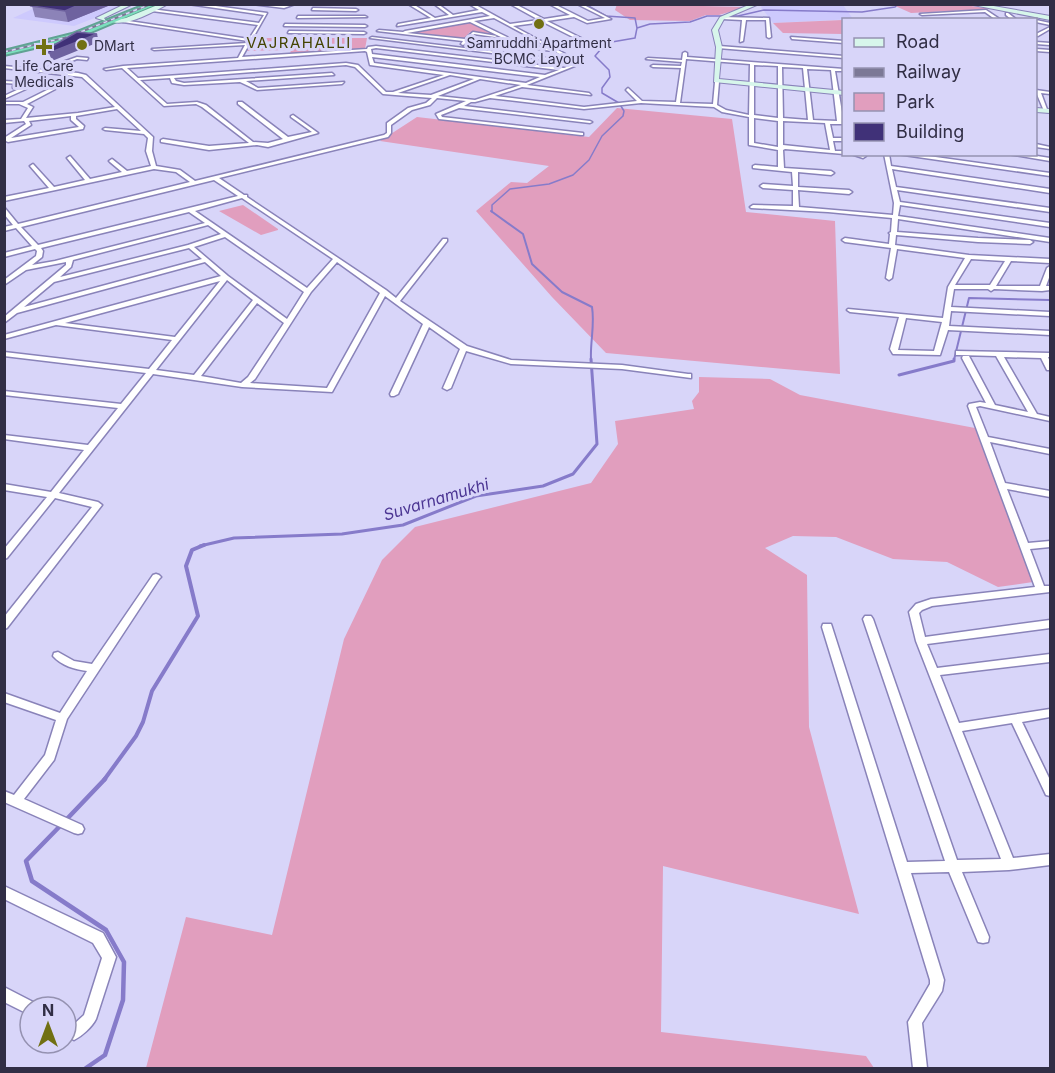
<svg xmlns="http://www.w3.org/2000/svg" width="1055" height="1073" viewBox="0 0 1055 1073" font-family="Inter,sans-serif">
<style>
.built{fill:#cdc9fd}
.green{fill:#e19ebe}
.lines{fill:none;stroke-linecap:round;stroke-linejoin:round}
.stream-far4{stroke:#867bca;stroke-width:1.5}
.stream-far3{stroke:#867bca;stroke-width:2}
.stream-far2{stroke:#867bca;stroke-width:3}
.stream-far1{stroke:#867bca;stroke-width:4}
.stream{stroke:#867bca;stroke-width:4.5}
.street-casing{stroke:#8983b9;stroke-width:3}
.secondary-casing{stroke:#8983b9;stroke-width:2}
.highway-casing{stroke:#61a293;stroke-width:4}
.street{fill:#fff;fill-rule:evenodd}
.secondary{fill:#d7f6eb;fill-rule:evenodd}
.highway{fill:#7be0bd;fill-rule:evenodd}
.rail-casing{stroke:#7c7996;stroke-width:2}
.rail{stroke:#d8d5f9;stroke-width:1.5;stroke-dasharray:4;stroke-linecap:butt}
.wall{fill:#8c83b8}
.shaded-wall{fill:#6e629f}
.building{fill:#403178;stroke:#6e629f;stroke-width:1.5}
.poi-dot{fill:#717013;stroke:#d8d5f9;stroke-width:2}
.labels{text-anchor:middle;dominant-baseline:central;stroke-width:6;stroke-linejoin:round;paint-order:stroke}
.far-poi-label{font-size:14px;fill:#312e45;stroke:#d8d5f9}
.far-quarter-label{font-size:15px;letter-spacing:1.5px;fill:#444402;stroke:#d8d5f9}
.water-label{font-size:16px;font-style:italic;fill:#4b3593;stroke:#d8d5f9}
</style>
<rect width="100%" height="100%" fill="#d8d5f9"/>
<path class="built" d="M 763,4 L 843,5 L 853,19 L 773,23 L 761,7 Z
M 41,5 L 128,5 L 74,26 L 13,18 Z"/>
<path class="green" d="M 617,4 L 746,7 L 719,15 L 706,15 L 690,21 L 630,20 L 615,10 Z
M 893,5 L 965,5 L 991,9 L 911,13 Z
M 843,20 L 843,34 L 783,33 L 773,23 Z
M 470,22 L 497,35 L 470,32 L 463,40 L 408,33 Z
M 256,38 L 367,38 L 365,49 L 290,54 L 291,50 L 247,51 Z
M 617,108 L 732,119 L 746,212 L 835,221 L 840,374 L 606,353 L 552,297 L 476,211 L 511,182 L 527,183 L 549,166 L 380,141 L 417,117 L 589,137 Z
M 243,205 L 278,229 L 278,230 L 261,235 L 219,211 Z
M 699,377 L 770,379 L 800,395 L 975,428 L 1033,582 L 998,587 L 947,562 L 893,559 L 836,537 L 793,536 L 765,548 L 807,575 L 809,727 L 859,914 L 663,866 L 661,1032 L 866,1056 L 874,1068 L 146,1068 L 186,917 L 272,935 L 344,639 L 382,560 L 415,527 L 591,483 L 618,444 L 615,421 L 694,409 L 692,401 L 699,392 Z"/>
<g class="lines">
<path class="stream-far4" d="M 585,4 L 606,16 L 635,18 L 637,28
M 492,212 L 492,205 L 510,189 L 549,184 L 573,175 L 589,160 L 602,136 L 623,116 L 624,111 L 619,103 L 602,93 L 602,88 L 610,77 L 609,70 L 595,56 L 606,43 L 635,38 L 637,28 L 650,24 L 690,22 L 707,16 L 738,16 L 764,10 L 862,12 L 895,7 L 898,4"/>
<path class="stream-far3" d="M 491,211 L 523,234 L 532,264 L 562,292 L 592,307 C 595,325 590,342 591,360
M 954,360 L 969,298 L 1050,300"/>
<path class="stream-far2" d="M 899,375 L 954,361 L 954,359
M 200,546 L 234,538 L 342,534 L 403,525 L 476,496 L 543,486 L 573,474 L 597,444 L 591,359"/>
<path class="stream-far1" d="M 104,780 L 136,736 L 143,722 L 152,691 L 198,616 L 186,566 L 192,550 L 204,545"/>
<path class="stream" d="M 65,821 L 105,779
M 61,825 L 26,861 L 32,881 L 106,930 L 124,962 L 123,1000 L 105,1055 L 86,1068"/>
<g class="street-casing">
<path id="street" d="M 188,4 L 201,4 L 267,13 L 242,57 L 367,49 L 368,47 L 376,46 L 564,68 L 577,63 L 574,61 L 572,63 L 370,38 L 372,37 L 573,61 L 554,51 L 467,42 L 463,45 L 461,44 L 463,41 L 377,31 L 379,30 L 403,32 L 405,31 L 490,16 L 482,12 L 397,26 L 398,24 L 431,18 L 408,4 L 413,4 L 435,18 L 449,15 L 434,4 L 438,4 L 453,15 L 479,10 L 469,4 L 474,4 L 510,24 L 539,20 L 510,4 L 515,4 L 544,19 L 570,15 L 549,4 L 554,4 L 588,21 L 605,18 L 577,4 L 582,4 L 611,19 L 587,23 L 574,17 L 547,21 L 589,42 L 589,44 L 587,44 L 543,22 L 513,26 L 582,63 L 527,85 L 589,93 L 591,95 L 522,87 L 495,96 L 584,107 L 637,101 L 626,90 L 628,88 L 642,101 L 676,102 L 681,68 L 653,67 L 651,66 L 653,65 L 681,66 L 682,62 L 646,59 L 648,58 L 682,60 L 683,53 L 685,52 L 687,53 L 687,57 L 844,69 L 844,71 L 835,71 L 844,124 L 830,124 L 833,138 L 844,138 L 844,141 L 833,141 L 835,151 L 844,151 L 844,154 L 785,149 L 783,150 L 784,168 L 831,171 L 834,173 L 831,175 L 798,172 L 798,187 L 849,190 L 852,192 L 849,194 L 798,190 L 799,207 L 893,215 L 894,203 L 884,154 L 889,154 L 891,166 L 1050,189 L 1050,193 L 892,169 L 896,187 L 1050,208 L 1050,212 L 897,190 L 900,202 L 1050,223 L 1050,227 L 900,205 L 898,216 L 1050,238 L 1050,242 L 898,219 L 897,232 L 978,238 L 1030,240 L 1033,242 L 1030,244 L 978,242 L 896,235 L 895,245 L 969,255 L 1050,259 L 1050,263 L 1011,261 L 996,286 L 1040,286 L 1047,268 L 1050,266 L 1050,275 L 1046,286 L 1050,286 L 1050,290 L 1042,291 L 994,289 L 991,291 L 988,289 L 954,289 L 951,307 L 1050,312 L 1050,316 L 951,311 L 949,326 L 1050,331 L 1050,335 L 948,330 L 940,355 L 893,354 L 890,349 L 899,317 L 850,312 L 847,310 L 848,309 L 943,318 L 948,287 L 965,258 L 897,249 L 892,278 L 889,280 L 886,278 L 891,248 L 845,242 L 842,240 L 845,238 L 889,244 L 890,234 L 889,233 L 891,232 L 892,218 L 828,212 L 751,208 L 750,207 L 753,205 L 793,206 L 793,190 L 763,188 L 760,186 L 763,184 L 793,186 L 792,172 L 753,168 L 753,166 L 755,165 L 778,167 L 778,150 L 749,145 L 749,117 L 722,112 L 714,107 L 641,103 L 584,109 L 490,98 L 475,102 L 471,102 L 464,106 L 590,121 L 592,122 L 590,123 L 459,108 L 441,115 L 442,117 L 583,133 L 583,135 L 581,135 L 439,119 L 436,114 L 466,101 L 437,98 L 430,105 L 412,110 L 391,125 L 391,133 L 388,137 L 219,178 L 244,195 L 247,195 L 247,197 L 386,290 L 396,298 L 443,239 L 447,239 L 447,241 L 400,301 L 467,346 L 511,360 L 622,365 L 688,374 L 691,374 L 691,378 L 622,369 L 511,364 L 466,351 L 451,388 L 447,390 L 443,388 L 460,349 L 429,327 L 398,394 L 394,396 L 391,396 L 390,394 L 423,324 L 385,296 L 332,392 L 242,387 L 153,374 L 59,493 L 98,502 L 102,505 L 7,628 L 4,629 L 4,617 L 92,507 L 55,498 L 7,558 L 4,559 L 4,549 L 47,497 L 4,490 L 4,484 L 51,492 L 84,450 L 4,439 L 4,435 L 88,445 L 118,408 L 4,395 L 4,391 L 121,404 L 146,373 L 4,356 L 4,352 L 149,369 L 172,340 L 56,325 L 4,339 L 4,335 L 221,276 L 205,262 L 17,313 L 4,323 L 4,317 L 66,265 L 66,262 L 26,270 L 4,285 L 4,280 L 36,256 L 37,251 L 35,249 L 4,257 L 4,253 L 32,246 L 16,228 L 4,231 L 4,227 L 13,225 L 4,214 L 4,207 L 18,224 L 190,182 L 176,172 L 154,169 L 4,201 L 4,197 L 49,188 L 30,166 L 33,164 L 54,187 L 85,180 L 67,158 L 70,156 L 90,179 L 122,172 L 110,162 L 109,161 L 112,159 L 127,171 L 151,166 L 146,151 L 148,138 L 144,134 L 105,130 L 103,129 L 105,128 L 141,131 L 117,109 L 76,116 L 76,119 L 84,126 L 83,129 L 8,142 L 4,140 L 4,138 L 26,124 L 24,121 L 4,123 L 4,120 L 21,119 L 28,108 L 19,104 L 4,104 L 4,102 L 23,102 L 55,86 L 4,83 L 4,81 L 61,84 L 63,85 L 27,104 L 33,107 L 26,118 L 78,113 L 115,107 L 82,77 L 4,68 L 4,66 L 46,70 L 46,68 L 77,57 L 88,58 L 87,60 L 77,59 L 49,70 L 78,73 L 86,75 L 153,137 L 152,151 L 156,166 L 180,170 L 195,181 L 384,135 L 387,133 L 387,123 L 408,108 L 426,103 L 432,98 L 383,94 L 355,67 L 346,65 L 174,78 L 176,81 L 184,83 L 332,73 L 334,75 L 246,81 L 258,88 L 344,82 L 342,84 L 257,90 L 240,82 L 184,85 L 172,83 L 170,78 L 140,80 L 167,104 L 197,102 L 206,105 L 253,142 L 268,143 L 283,139 L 238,104 L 238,102 L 242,102 L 288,137 L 312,132 L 291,117 L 291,116 L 293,115 L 318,133 L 268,147 L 257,145 L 209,150 L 161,142 L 161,140 L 163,139 L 209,146 L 249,143 L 202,107 L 196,104 L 164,106 L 122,68 L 106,70 L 104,69 L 123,66 L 238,58 L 245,45 L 154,50 L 152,49 L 247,43 L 248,41 L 123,22 L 122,20 L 249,39 L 258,25 L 152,11 L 151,9 L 259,23 L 264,15 ZM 494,18 L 550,48 L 515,45 L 507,37 L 474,21 ZM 470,22 L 505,39 L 510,44 L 469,40 L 474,34 L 495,37 L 497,36 L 473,32 L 465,39 L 407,33 ZM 376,48 L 559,70 L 545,75 L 372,54 L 371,49 ZM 365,51 L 367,52 L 370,65 L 444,75 L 393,92 L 386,92 L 358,65 L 346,63 L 138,78 L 127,68 ZM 372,57 L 540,77 L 526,83 L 374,63 ZM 686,59 L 750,64 L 749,115 L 726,110 L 717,105 L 719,82 L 717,81 L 715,82 L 713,104 L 680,103 ZM 754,65 L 778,66 L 778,118 L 754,115 ZM 782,67 L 803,68 L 808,120 L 783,118 ZM 807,69 L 831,70 L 837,121 L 813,120 ZM 450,75 L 474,79 L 431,95 L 398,93 ZM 480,79 L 521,85 L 475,100 L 438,96 ZM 71,116 L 71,120 L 79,127 L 11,138 L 31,125 L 29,121 ZM 754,118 L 778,121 L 778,147 L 754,143 ZM 783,121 L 825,123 L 830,150 L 783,145 ZM 214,180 L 238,196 L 38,245 L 21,227 ZM 242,198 L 333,259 L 307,288 L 195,211 ZM 189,212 L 205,223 L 55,261 L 32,265 L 42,257 L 43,251 L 41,248 ZM 208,225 L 221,234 L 188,245 L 60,277 L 71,267 L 73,260 ZM 225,237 L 304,292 L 287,319 L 228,276 L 194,247 ZM 189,248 L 202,259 L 24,307 L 54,282 ZM 971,259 L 1005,261 L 990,285 L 955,285 ZM 337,262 L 380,293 L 327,388 L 250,383 L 255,379 L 311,292 ZM 227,280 L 253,300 L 194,375 L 156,370 ZM 220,281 L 175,337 L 65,323 ZM 257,303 L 284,323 L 248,377 L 241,383 L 201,376 ZM 906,318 L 942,322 L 934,351 L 898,350 Z
M 251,4 L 284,6 L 295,4 L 284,8 Z
M 313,8 L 356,9 L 358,10 L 356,11 L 312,10 Z
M 986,10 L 1001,20 L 996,20 L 985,12 L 922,15 L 920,14 Z
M 1006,13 L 1008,13 L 1017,20 L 1012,20 L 1006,15 Z
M 298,16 L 365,16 L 367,17 L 297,18 Z
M 721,17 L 769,18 L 771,37 L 769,38 L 767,37 L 766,20 L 746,20 L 743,41 L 740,42 L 742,20 L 722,19 Z
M 1036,20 L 1050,23 L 1050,25 L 1036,22 Z
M 285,24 L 365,25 L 367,26 L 365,27 L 284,26 Z
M 1050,27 L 1050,29 L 1038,36 L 1036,36 L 1036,34 Z
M 289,31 L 364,32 L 366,33 L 364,34 L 288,33 Z
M 791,37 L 844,41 L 844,43 L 792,39 Z
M 1036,42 L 1050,43 L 1050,45 L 1036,44 Z
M 719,46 L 844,56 L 844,58 L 718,48 Z
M 1036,49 L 1050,50 L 1050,52 L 1036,51 Z
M 13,86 L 26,89 L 4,99 L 4,96 L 19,89 L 13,88 Z
M 1036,90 L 1050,92 L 1050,94 L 1041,93 L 1048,112 L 1044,111 L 1036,92 Z
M 1036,144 L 1050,147 L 1050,149 L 1036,147 Z
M 851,154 L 863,154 L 866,156 L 863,158 Z
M 897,154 L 914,154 L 1050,173 L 1050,176 Z
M 1008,154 L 1024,154 L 1050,158 L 1050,161 Z
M 956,351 L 1050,353 L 1050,357 L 1048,357 L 1050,362 L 1050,370 L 1047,370 L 1041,358 L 1004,357 L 1037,414 L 1050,417 L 1050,421 L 980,406 L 976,407 L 988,437 L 1050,449 L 1050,454 L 990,442 L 1005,483 L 1050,491 L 1050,497 L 1007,489 L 1028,543 L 1050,541 L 1050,547 L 1030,549 L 1044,586 L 1050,586 L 1050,592 L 932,606 L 922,610 L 919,613 L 925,637 L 1050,620 L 1050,628 L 927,644 L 937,668 L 1050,654 L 1050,662 L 940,675 L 959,723 L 1050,709 L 1050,717 L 1022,722 L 1050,780 L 1050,796 L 1046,795 L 1012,723 L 962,731 L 1013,858 L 1050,854 L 1050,865 L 1009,870 L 962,872 L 989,937 L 988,942 L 983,943 L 978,942 L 949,872 L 911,873 L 944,980 L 942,991 L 922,1023 L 927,1068 L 913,1068 L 908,1022 L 930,984 L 930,980 L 822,627 L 823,624 L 831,624 L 832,627 L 907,862 L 945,861 L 863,619 L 865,616 L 871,616 L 873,619 L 957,860 L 1001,859 L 916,641 L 909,612 L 916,604 L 931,599 L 1035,587 L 968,406 L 969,404 L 980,402 L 986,403 L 962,358 L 963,356 L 969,356 L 970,358 L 995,405 L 1028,412 L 996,356 L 959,355 L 956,355 Z
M 156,574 L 159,575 L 161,577 L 159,579 L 67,719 L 54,760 L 24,799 L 82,825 L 84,829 L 82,833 L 78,834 L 74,833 L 4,802 L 4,791 L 14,795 L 45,755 L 56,720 L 4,702 L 4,693 L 60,713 L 87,671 C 74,669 62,666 53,656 L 54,653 L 58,652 L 74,661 L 92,664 L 153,575 Z
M 4,886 L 103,933 L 116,957 L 96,1019 C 92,1027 82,1036 74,1040 L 66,1036 L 66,1022 L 73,1025 L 84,1015 L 102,958 L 93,943 L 4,899 Z
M 4,987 L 35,1003 L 36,1007 L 30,1007 L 30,1015 L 4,1002 Z"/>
</g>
<g class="secondary-casing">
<path id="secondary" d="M 125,4 L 133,4 L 104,18 L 106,21 L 96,18 Z
M 160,4 L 168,4 C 153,12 126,28 109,21 L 126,18 Z
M 751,4 L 759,4 L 724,19 L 718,30 L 722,47 L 719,79 L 844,91 L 844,95 L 714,82 L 716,47 L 712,30 L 720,17 Z
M 982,4 L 1050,16 L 1050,20 L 968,4 Z
M 1036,108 L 1050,109 L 1050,113 L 1036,112 Z"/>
</g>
<g class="highway-casing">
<path id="highway" d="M 147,4 L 157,4 L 77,38 L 4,55 L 4,51 L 72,34 Z"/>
</g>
<use href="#street" class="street"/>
<use href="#secondary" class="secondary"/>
<use href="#highway" class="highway"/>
<g class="rail-casing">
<path id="rail" d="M 4,52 L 68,37 L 151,4"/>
</g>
<use href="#rail" class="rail"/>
</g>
<path class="wall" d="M 36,4 L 113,4 L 68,22 L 35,17 L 32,6 Z"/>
<path class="shaded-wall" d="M 81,4 L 113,4 L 68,22 L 65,11 Z
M 97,34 L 99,42 L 52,61 L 49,53 Z"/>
<path class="building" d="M 36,4 L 81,4 L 65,11 L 32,6 Z
M 77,32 L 97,34 L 49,53 L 47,49 Z"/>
<g class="poi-dot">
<circle cx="539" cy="24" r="6"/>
<circle cx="82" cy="45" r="6"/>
<path d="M41 38h6v6h6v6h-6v6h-6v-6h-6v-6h6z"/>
</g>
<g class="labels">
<g class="far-poi-label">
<text x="539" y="42">Samruddhi Apartment<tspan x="539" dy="16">BCMC Layout</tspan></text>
<text x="94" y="45" text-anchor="start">DMart</text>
<text x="44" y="65">Life Care<tspan x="44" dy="16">Medicals</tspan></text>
</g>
<g class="far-quarter-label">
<text x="299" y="42">VAJRAHALLI</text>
</g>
<g class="water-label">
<text transform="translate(436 499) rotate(-17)">Suvarnamukhi</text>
</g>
</g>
<rect width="1055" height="1073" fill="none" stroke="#312e45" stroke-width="12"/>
<rect x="842" y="18" width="195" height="138" fill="#d8d5f9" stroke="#9592b1" stroke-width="1.5"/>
<rect x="854" y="38" width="30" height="9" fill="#d7f6eb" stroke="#9592b1" stroke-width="1.5"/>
<text x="896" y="48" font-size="18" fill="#312e45">Road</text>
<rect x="854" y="68" width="30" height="9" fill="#7c7996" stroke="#9592b1" stroke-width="1.5"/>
<text x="896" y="78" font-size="18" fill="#312e45">Railway</text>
<rect x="854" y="93" width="30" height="18" fill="#e19ebe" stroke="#9592b1" stroke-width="1.5"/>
<text x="896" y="108" font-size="18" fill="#312e45">Park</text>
<rect x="854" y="123" width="30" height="18" fill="#403178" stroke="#9592b1" stroke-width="1.5"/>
<text x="896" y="138" font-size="18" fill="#312e45">Building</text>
<g transform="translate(48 1025)"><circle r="28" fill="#d8d5f9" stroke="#9592b1" stroke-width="1.5"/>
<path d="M0-4.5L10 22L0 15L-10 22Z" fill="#717013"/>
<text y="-9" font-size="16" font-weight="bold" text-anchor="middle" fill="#312e45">N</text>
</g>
</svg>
